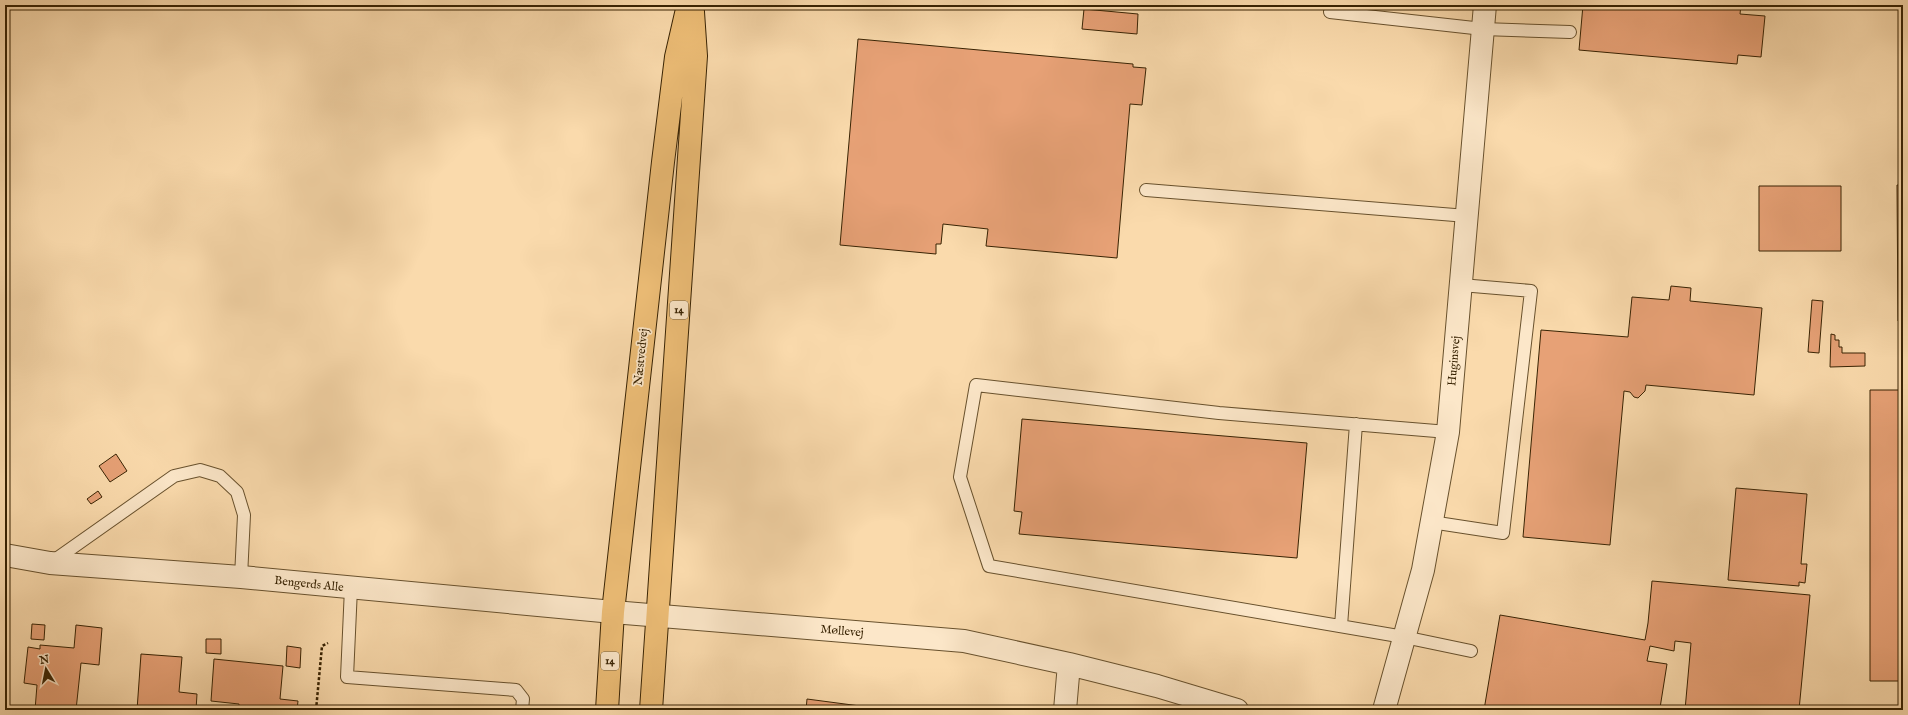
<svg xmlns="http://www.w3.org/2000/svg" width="1908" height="715" viewBox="0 0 1908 715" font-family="'IM FELL English',serif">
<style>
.building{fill:#e7a176;stroke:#382303}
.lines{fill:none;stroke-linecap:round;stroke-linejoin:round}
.service-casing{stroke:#68512d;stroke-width:14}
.minor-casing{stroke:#68512d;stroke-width:24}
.primary-casing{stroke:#382303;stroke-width:24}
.path{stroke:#382303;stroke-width:2.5;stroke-dasharray:3 2;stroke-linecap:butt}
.service{stroke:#fce7c9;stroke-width:12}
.minor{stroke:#fce7c9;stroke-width:22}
.primary{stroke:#edbd76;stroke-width:22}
.labels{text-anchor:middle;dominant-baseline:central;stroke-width:3.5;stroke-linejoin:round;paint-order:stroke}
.shield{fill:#fce7c9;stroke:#735e3e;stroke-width:1}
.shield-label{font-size:11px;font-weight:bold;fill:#382303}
.street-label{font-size:12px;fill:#382303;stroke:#fce7c9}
</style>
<rect width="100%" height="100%" fill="#fadaac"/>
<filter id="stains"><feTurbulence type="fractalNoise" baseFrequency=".005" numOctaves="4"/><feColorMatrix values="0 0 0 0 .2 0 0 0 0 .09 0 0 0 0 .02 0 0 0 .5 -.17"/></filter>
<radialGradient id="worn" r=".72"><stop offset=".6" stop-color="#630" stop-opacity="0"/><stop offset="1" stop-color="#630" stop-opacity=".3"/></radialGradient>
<path class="building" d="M 1583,5 L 1741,5 L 1740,14 L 1765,16 L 1761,57 L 1738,55 L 1737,64 L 1579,50 Z
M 1084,9 L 1138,14 L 1137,34 L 1082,29 Z
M 858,39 L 1133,64 L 1133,67 L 1146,68 L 1142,105 L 1130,104 L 1117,258 L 986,246 L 988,229 L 943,224 L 941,244 L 936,244 L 936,254 L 840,245 Z
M 1897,185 L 1903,185 L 1903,321 L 1898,321 Z
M 1759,186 L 1841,186 L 1841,251 L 1759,251 Z
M 1671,286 L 1691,288 L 1690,301 L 1762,308 L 1754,395 L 1646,385 L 1645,391 L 1638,398 L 1634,397 L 1630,392 L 1624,391 L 1610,545 L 1523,537 L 1541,330 L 1628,337 L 1632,297 L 1669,300 Z
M 1812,300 L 1823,301 L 1819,353 L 1808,352 Z
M 1831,334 L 1835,335 L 1835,340 L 1839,340 L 1839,347 L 1842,347 L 1842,353 L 1865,353 L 1865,366 L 1830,367 Z
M 1870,390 L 1903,390 L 1903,681 L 1870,681 Z
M 1022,419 L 1307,443 L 1297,558 L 1019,534 L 1022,512 L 1014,511 Z
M 116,454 L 127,471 L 110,482 L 99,466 Z
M 1736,488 L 1807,494 L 1801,564 L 1807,564 L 1805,583 L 1799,582 L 1799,586 L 1728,580 Z
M 98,491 L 102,497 L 91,504 L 87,499 Z
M 1652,581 L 1810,595 L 1799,710 L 1685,710 L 1691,643 L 1675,641 L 1674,651 L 1650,646 L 1647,661 L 1667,664 L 1660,708 L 1655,707 L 1655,710 L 1484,710 L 1500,615 L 1645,640 L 1648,623 Z
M 32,624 L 45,625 L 44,640 L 31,639 Z
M 76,625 L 102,628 L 99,665 L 81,663 L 76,710 L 35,710 L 37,685 L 24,683 L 28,647 L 40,649 L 40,645 L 74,648 Z
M 206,639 L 221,639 L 221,654 L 206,653 Z
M 287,646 L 301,648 L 300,668 L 286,666 Z
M 141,654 L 182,657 L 179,692 L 197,694 L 196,710 L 137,710 Z
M 214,659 L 283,666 L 280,699 L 298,701 L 297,710 L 239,710 L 239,704 L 211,701 Z
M 807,699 L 860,706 L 859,710 L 806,710 Z"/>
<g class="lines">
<g class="service-casing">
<path id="service" d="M 1330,12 L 1483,29 L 1570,32
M 1146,190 L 1467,216
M 1448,432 L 1219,413 L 976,385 L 960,477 L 989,566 L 1404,637 L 1471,651
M 1431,522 L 1503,533 L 1531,291 L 1461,285
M 52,562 L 174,476 L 200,470 L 220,476 L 237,492 L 244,515 L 241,577
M 351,588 L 347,677 L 516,690 L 523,699 L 522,710
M 1341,626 L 1356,424"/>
</g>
<g class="minor-casing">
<path id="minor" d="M 5,555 L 50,563 L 241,577 L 613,612 L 964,641 L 1069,664 L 1157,686 L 1237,710
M 1065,710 L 1069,664
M 1384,710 L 1423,570 L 1448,432 L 1485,5"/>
</g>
<g class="primary-casing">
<path id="primary" d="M 607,710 L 613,612 L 663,162 L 676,57 L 688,5
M 651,710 L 696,56 L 693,12"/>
</g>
<path class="path" d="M 316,710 L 322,646 L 328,643"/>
<use href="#service" class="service"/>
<use href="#minor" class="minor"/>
<use href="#primary" class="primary"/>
</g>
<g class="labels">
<g class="shield">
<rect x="670" y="301" width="18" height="18" rx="3"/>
<rect x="601" y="652" width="18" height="18" rx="3"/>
</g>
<g class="shield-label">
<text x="679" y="310">14</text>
<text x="610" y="661">14</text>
</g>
<g class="street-label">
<text transform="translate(641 357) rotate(-84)">Næstvedvej</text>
<text transform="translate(1454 361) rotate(-85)">Huginsvej</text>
<text transform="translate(309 584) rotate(6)">Bengerds Alle</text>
<text transform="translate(842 631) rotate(5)">Møllevej</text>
</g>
</g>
<rect width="1908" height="715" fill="none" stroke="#fadaac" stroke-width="20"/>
<rect x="6" y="6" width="1896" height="703" fill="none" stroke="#382303" stroke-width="2"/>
<rect x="10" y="10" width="1888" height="695" fill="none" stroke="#382303"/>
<g transform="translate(46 669) rotate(350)" stroke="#fce7c9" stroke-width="3" paint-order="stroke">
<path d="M0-3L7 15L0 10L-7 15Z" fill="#382303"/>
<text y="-6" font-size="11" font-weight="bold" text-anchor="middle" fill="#382303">N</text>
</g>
<rect width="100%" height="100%" filter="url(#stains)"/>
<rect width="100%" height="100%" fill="url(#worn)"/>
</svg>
